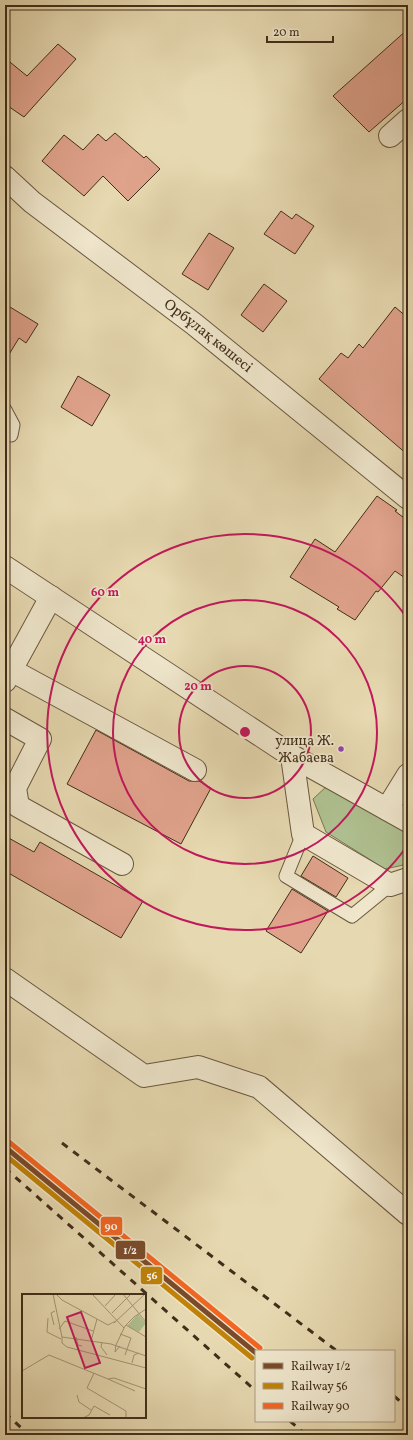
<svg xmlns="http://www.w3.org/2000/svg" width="413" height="1440" viewBox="0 0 413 1440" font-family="Vollkorn,serif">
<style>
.green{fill:#afc090;stroke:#787754}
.building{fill:#dfa28b;stroke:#412e19}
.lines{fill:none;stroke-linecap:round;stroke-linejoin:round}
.lane-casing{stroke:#6a583f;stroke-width:15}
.street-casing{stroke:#6a583f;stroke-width:24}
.lane{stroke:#efe6cc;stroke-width:13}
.street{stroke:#efe6cc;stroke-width:22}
.rail{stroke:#412e19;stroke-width:3;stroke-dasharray:7 7;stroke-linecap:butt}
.rail-1-casing{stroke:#efe6cc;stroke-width:8}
.rail-2-casing{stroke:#efe6cc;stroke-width:8}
.rail-3-casing{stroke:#efe6cc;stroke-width:8}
.rail-1{stroke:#7a4b2a;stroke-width:5}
.rail-2{stroke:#c08208;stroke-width:5}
.rail-3{stroke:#f26522;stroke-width:5}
.ring{fill:none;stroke:#c2185b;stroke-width:2}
.bus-dot{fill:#8e44ad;stroke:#efe6cc;stroke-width:1.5}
.labels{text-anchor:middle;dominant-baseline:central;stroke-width:3.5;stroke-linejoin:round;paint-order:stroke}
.bus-label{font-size:14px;fill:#412e19;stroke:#efe6cc;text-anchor:end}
.street-label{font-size:15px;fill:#412e19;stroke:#efe6cc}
.inset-road{fill:none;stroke:#a49474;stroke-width:1}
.view{fill:#c2185b;fill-opacity:0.15;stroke:#c2185b;stroke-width:2}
.inset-edge{fill:none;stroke:#412e19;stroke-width:2}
.centre{fill:#c2185b;stroke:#efe6cc;stroke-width:2}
.ring-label{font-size:12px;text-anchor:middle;font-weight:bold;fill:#c2185b;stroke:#efe6cc;stroke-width:3.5;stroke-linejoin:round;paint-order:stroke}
.line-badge{stroke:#efe6cc;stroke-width:1.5}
.badge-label{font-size:11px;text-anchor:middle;font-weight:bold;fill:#fff}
</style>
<rect width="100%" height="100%" fill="#e6d8b0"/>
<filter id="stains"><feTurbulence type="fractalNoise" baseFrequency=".005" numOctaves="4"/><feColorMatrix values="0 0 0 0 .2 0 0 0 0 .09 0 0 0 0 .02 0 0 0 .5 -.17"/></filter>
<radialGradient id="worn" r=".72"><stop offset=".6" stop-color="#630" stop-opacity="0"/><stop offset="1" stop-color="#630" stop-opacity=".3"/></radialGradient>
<path class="green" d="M 328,785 L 408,831 L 408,864 L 385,869 L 326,832 L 313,799 Z"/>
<path class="building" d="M 408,29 L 408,98 L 369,132 L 333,96 Z
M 58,44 L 76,59 L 24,117 L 5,104 L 5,58 L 27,76 Z
M 115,133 L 144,158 L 146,156 L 160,169 L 128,201 L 103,176 L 84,196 L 42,161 L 64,135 L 83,150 L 98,134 L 106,141 Z
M 281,211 L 292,219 L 296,214 L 314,226 L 295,254 L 264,234 Z
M 209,233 L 234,248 L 208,290 L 182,274 Z
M 264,284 L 287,301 L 263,332 L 241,315 Z
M 5,304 L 38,324 L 26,343 L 19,338 L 5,361 Z
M 395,307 L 408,318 L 408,455 L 319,379 L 341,353 L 348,358 L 359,344 L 363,348 Z
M 78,376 L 110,395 L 92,426 L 61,407 Z
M 377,496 L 397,510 L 395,511 L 408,521 L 408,580 L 395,571 L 378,592 L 376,591 L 355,620 L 337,609 L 339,607 L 290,577 L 315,539 L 335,552 Z
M 96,730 L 189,781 L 199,781 L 211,788 L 181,844 L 67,784 Z
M 5,836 L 34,852 L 40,842 L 143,901 L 121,938 L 5,871 Z
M 313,856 L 348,878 L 336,897 L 301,876 Z
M 292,889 L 328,911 L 301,953 L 266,931 Z"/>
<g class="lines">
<g class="lane-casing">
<path id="lane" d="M 5,410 L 13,425 L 11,435
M 303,834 L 286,876 L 352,916 L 390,885"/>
</g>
<g class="street-casing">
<g id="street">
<path d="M 390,136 L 408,120"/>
<path id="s1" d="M 5,177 L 32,202 L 194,324 L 408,498"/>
<path d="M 5,567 L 292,756 L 408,821"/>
<path d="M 11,670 L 195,770"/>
<path d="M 5,681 L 51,597"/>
<path d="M 5,719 L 40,739 L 15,788 L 18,806 L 122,864"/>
<path d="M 292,756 L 303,834 L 390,885 L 408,879"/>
<path d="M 387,809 L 408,775"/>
<path d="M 5,979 L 144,1076 L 198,1067 L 259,1087 L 408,1214"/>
</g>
</g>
<use href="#lane" class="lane"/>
<use href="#street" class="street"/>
<path class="rail" d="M 62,1143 L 337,1351
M 5,1168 L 256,1391
M 394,1396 L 408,1408
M 5,1413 L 29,1435
M 290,1421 L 306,1435"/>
<g class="rail-1-casing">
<path id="rail-1" d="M 5,1147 L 256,1353"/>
</g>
<g class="rail-2-casing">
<path id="rail-2" d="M 5,1155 L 252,1358"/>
</g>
<g class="rail-3-casing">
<path id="rail-3" d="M 9,1142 L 260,1348"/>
</g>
<use href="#rail-1" class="rail-1"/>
<use href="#rail-2" class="rail-2"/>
<use href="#rail-3" class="rail-3"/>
</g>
<g class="ring">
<circle cx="245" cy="732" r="66"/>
<circle cx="245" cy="732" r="132"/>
<path d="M407 846A198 198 0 1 1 407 618"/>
</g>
<circle class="bus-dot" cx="341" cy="749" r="3.5"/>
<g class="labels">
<g class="bus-label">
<text x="334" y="741">улица Ж.<tspan x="334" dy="17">Жабаева</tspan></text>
</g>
<g class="street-label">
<text stroke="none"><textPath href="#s1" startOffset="258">Орбұлақ көшесі</textPath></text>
</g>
</g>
<g transform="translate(22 1294)">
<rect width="124" height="124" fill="#e6d8b0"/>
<path d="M 116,20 L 124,29 L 117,38 L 105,32 Z" fill="#afc090"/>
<path class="inset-road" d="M 31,0 L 40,43 L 89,50 L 124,62M 34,0 L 40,6 L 86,31 L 94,27M 70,0 L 102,34M 101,0 L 124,28M 83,12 L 94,0M 90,19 L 109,0M 26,24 L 25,38 L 39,45M 92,29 L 123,0M 32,31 L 29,19 L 33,17M 104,31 L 124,43M 37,35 L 43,27 L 71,37M 98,40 L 109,44 L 103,61M 40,43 L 40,49 L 45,53 L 124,74M 54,43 L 56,51 L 60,52M 69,47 L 75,25M 80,48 L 79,53 L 85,61M 98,52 L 93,58 L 94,51 L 103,32 L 112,23 L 124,15M 110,69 L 112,61 L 117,59M 0,77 L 27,61 L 86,85 L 92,84 L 124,95M 72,79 L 65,94 L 104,117 L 104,124M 86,85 L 113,97M 55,101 L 57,108 L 69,116M 61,124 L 67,121 L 72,112 L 88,121"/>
<path class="view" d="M 59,18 L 78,69 L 63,74 L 45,23 Z"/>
<rect width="124" height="124" class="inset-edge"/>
</g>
<circle cx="245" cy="732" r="6" class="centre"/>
<g class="ring-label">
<text x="105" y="596">60 m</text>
<text x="152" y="643">40 m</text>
<text x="198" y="690">20 m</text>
</g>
<g class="line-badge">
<rect x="100" y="1216" width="23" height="20" rx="4" fill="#f26522"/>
<rect x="115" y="1240" width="31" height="20" rx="4" fill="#7a4b2a"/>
<rect x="140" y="1266" width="23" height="19" rx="4" fill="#c08208"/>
</g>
<g class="badge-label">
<text x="111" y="1230">90</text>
<text x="130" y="1254">1/2</text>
<text x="152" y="1279">56</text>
</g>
<rect width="413" height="1440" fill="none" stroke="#e6d8b0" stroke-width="20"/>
<rect x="6" y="6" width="401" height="1428" fill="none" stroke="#412e19" stroke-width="2"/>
<rect x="10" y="10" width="393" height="1420" fill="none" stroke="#412e19"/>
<rect x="255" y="1350" width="140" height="72" fill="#efe6cc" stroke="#a99c84"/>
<rect x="263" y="1363" width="20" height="6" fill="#7a4b2a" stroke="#a99c84"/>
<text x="291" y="1370" font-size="12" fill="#412e19">Railway 1/2</text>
<rect x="263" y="1383" width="20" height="6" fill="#c08208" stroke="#a99c84"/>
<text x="291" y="1390" font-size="12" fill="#412e19">Railway 56</text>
<rect x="263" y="1403" width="20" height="6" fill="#f26522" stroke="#a99c84"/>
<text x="291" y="1410" font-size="12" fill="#412e19">Railway 90</text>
<path d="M267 36v6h66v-6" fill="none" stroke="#412e19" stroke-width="2"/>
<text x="273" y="36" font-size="12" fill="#412e19" stroke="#efe6cc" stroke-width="3" paint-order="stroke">20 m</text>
<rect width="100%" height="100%" filter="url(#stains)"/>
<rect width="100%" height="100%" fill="url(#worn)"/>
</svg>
